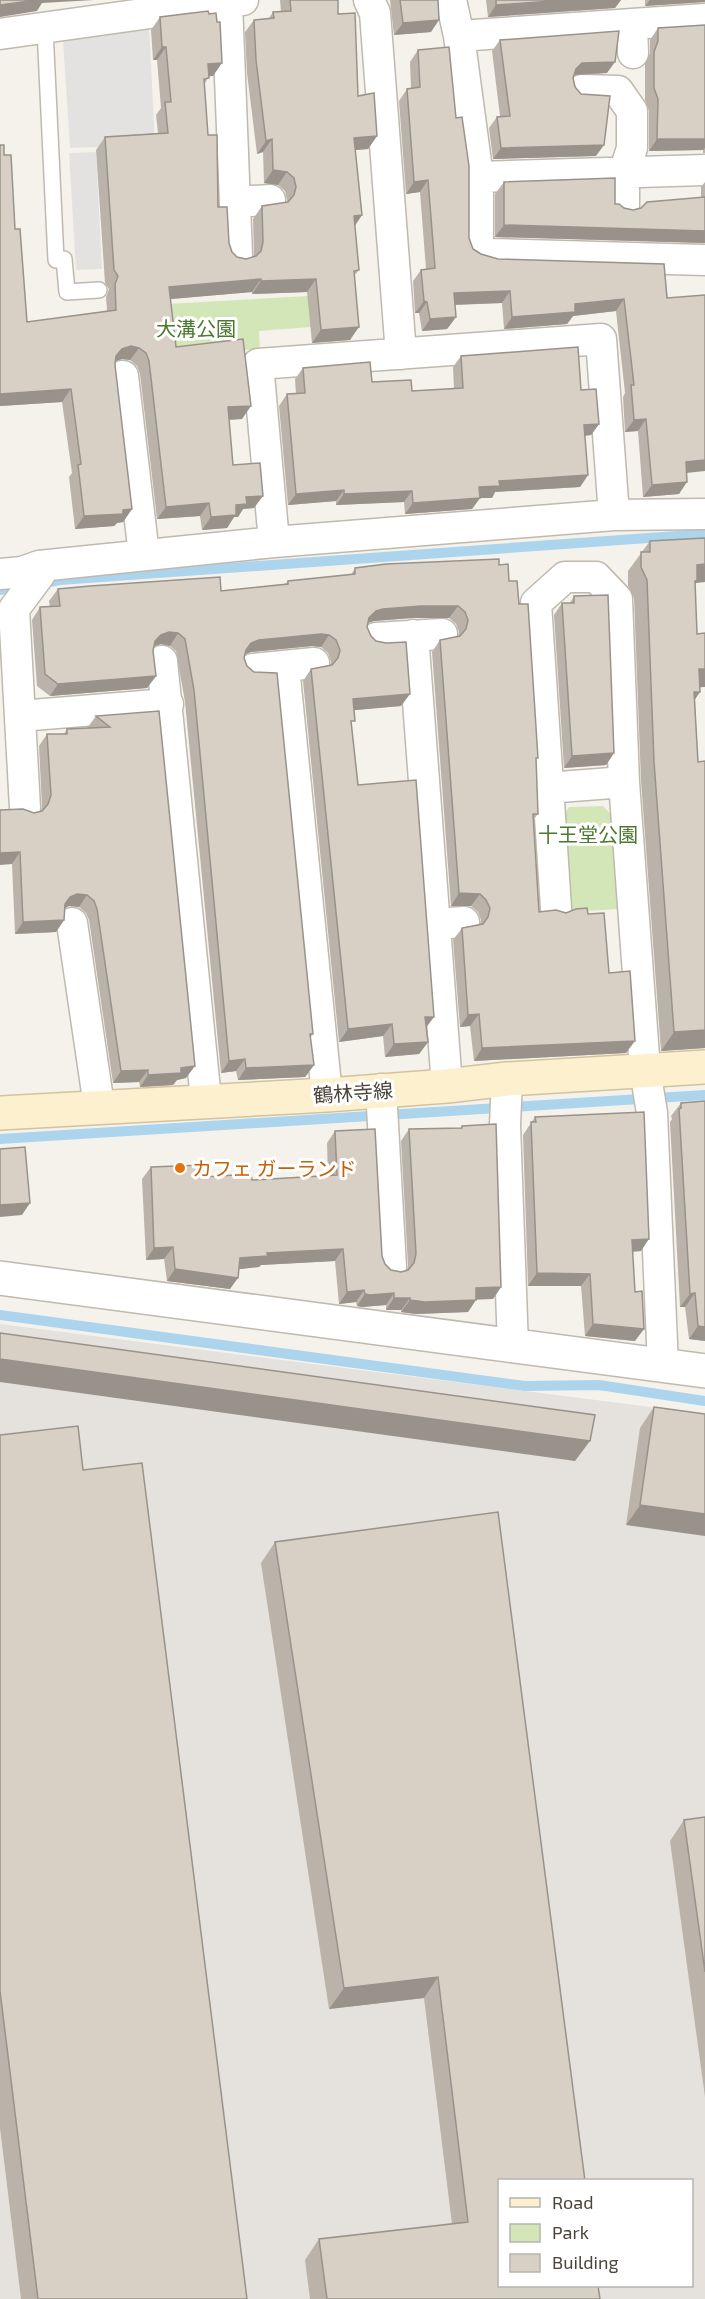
<svg xmlns="http://www.w3.org/2000/svg" width="705" height="2299" viewBox="0 0 705 2299" font-family="'Exo 2','Noto Sans JP',sans-serif">
<style>
.industrial{fill:#e5e1dd;fill-rule:evenodd}
.green{fill:#d2e6b7}
.parking{fill:#e4e2e0}
.lines{fill:none;stroke-linecap:round;stroke-linejoin:round}
.stream{stroke:#add4ed;stroke-width:10}
.service-casing{stroke:#c0b9ae;stroke-width:18}
.minor-casing{stroke:#c0b9ae;stroke-width:33}
.tertiary-casing{stroke:#c0b9ae;stroke-width:36}
.secondary-casing{stroke:#d2c39e;stroke-width:36}
.service{stroke:#fff;stroke-width:15}
.minor{stroke:#fff;stroke-width:30}
.tertiary{stroke:#fff;stroke-width:33}
.secondary{stroke:#fcf0cf;stroke-width:33}
.wall{fill:#bbb3a9}
.shaded-wall{fill:#98928a}
.building{fill:#d9d0c5;stroke:#98928a;stroke-width:1.5}
.food-dot{fill:#e8710a;stroke:#fff;stroke-width:2}
.labels{text-anchor:middle;dominant-baseline:central;stroke-width:6;stroke-linejoin:round;paint-order:stroke}
.park-label{font-size:20px;fill:#4d782f;stroke:#fff}
.street-label{font-size:20px;fill:#49433a;stroke:#fff}
.food-label{font-size:20px;fill:#c56008;stroke:#fff;text-anchor:start}
</style>
<rect width="100%" height="100%" fill="#f5f2ec"/>
<path class="industrial" d="M 0,1324 L 705,1414 L 705,2299 L 0,2299 ZM 500,2180 L 692,2180 L 692,2286 L 500,2286 Z"/>
<path class="green" d="M 308,296 L 311,327 L 259,331 L 260,349 L 173,355 L 167,304 Z
M 603,806 L 613,817 L 618,909 L 567,912 L 561,819 L 569,807 Z"/>
<path class="parking" d="M 149,24 L 155,145 L 70,148 L 63,41 L 68,35 Z
M 96,152 L 102,269 L 76,270 L 69,153 Z"/>
<g class="lines">
<path class="stream" d="M 39,584 L 60,580 L 705,534
M 0,590 L 23,586
M 0,1139 L 705,1095
M 0,1315 L 525,1386 L 599,1385 L 705,1401"/>
<g class="service-casing">
<path id="service" d="M 45,29 L 56,260 L 64,259 L 67,292 L 99,290"/>
</g>
<g class="minor-casing">
<path id="minor" d="M 369,0 L 375,13 L 401,354
M 451,0 L 459,36 L 705,19
M 227,2 L 237,255
M 632,24 L 633,53
M 0,34 L 243,0
M 459,36 L 478,177 L 705,170
M 582,90 L 618,91 L 632,111 L 632,148 L 624,173 L 624,205
M 478,177 L 478,250 L 490,254 L 705,260
M 235,202 L 270,200
M 123,376 L 144,555
M 274,542 L 258,364 L 601,339 L 614,515
M 0,574 L 22,572 L 39,566
M 413,635 L 447,1086
M 376,638 L 442,634
M 162,661 L 206,1100
M 284,667 L 327,1095
M 253,669 L 314,663
M 20,716 L 168,704
M 547,788 L 624,782
M 25,808 L 14,609 L 40,574 L 39,566 L 274,542 L 614,515 L 705,514
M 556,908 L 536,603 L 565,577 L 596,577 L 617,599 L 624,782 L 645,1070 L 652,1113 L 663,1366
M 72,923 L 99,1106
M 434,924 L 464,922
M 507,1079 L 505,1125 L 513,1347
M 381,1089 L 391,1267"/>
</g>
<g class="tertiary-casing">
<path id="tertiary" d="M 0,1278 L 705,1371"/>
</g>
<g class="secondary-casing">
<path id="secondary" d="M 0,1113 L 327,1095 L 447,1086 L 507,1079 L 705,1067"/>
</g>
<use href="#service" class="service"/>
<use href="#minor" class="minor"/>
<use href="#tertiary" class="tertiary"/>
<use href="#secondary" class="secondary"/>
</g>
<path class="wall" d="M 280,0 L 338,0 L 338,14 L 358,96 L 377,136 L 368,149 L 355,150 L 362,215 L 355,226 L 359,270 L 354,276 L 350,340 L 312,343 L 307,292 L 252,294 L 252,292 L 170,299 L 176,347 L 242,419 L 229,420 L 233,465 L 254,508 L 243,509 L 238,517 L 234,517 L 227,528 L 202,530 L 200,516 L 157,519 L 140,374 L 137,366 L 130,360 L 122,359 L 115,361 L 115,365 L 132,509 L 123,522 L 117,523 L 114,526 L 75,529 L 69,477 L 72,473 L 62,402 L 0,406 L 0,145 L 4,155 L 27,322 L 107,311 L 106,297 L 109,289 L 105,283 L 96,150 L 105,137 L 158,133 L 156,115 L 161,108 L 157,60 L 153,60 L 151,30 L 160,17 L 213,76 L 209,76 L 204,85 L 208,135 L 218,207 L 232,252 L 237,257 L 246,259 L 254,257 L 253,219 L 262,206 L 287,202 L 287,200 L 285,191 L 278,185 L 264,183 L 263,152 L 257,154 L 247,73 L 245,32 L 254,20 L 269,18 L 273,12 L 281,12 Z
M 390,0 L 438,0 L 431,32 L 394,35 Z
M 486,0 L 621,0 L 615,8 L 488,17 Z
M 645,0 L 705,0 L 704,2 L 645,6 Z
M 705,25 L 705,153 L 703,153 L 703,150 L 649,151 L 649,111 L 645,100 L 645,64 L 650,53 L 650,40 L 658,28 Z
M 500,40 L 607,73 L 574,75 L 573,78 L 596,156 L 493,159 L 489,128 L 497,117 L 500,116 L 492,51 Z
M 418,50 L 456,118 L 469,238 L 473,249 L 481,254 L 498,259 L 664,264 L 686,473 L 679,494 L 643,497 L 638,431 L 625,432 L 623,397 L 625,393 L 616,311 L 573,316 L 567,324 L 504,329 L 502,303 L 455,305 L 456,317 L 447,329 L 422,331 L 419,313 L 415,313 L 413,281 L 421,270 L 426,269 L 420,192 L 406,194 L 399,101 L 407,89 L 411,89 L 410,62 Z
M 504,182 L 615,204 L 624,208 L 633,210 L 701,197 L 701,187 L 705,182 L 705,243 L 495,237 L 495,194 Z
M 461,356 L 581,390 L 599,424 L 591,435 L 585,436 L 588,475 L 580,487 L 495,492 L 492,498 L 480,498 L 472,509 L 405,514 L 404,502 L 336,505 L 336,501 L 288,505 L 279,406 L 287,394 L 296,394 L 295,379 L 303,368 L 412,391 L 454,389 L 453,367 Z
M 650,541 L 696,583 L 695,584 L 697,634 L 705,633 L 705,687 L 700,687 L 695,700 L 698,762 L 705,761 L 705,1048 L 661,1051 L 641,781 L 634,598 L 628,586 L 628,571 Z
M 499,565 L 509,581 L 519,604 L 536,761 L 538,814 L 533,820 L 539,912 L 588,914 L 609,973 L 626,1053 L 474,1061 L 470,1026 L 460,1027 L 453,940 L 462,928 L 480,924 L 481,920 L 478,912 L 471,906 L 451,906 L 432,652 L 440,640 L 458,636 L 459,632 L 456,624 L 449,618 L 412,618 L 374,621 L 368,623 L 367,627 L 401,706 L 354,710 L 351,726 L 358,785 L 426,1028 L 428,1042 L 419,1054 L 385,1057 L 383,1036 L 339,1042 L 303,681 L 311,669 L 330,665 L 331,662 L 328,653 L 321,647 L 312,646 L 251,652 L 245,654 L 244,658 L 313,1034 L 310,1038 L 314,1065 L 305,1077 L 238,1080 L 236,1071 L 221,1073 L 185,702 L 176,651 L 170,646 L 161,644 L 154,646 L 153,651 L 156,676 L 147,688 L 50,696 L 37,686 L 32,620 L 40,607 L 50,607 L 49,601 L 58,589 L 221,591 L 285,584 L 288,581 L 351,575 L 355,568 Z
M 574,596 L 614,753 L 606,765 L 564,768 L 554,615 L 562,603 L 570,603 Z
M 159,711 L 186,1078 L 177,1080 L 173,1085 L 140,1087 L 139,1082 L 113,1083 L 89,920 L 86,913 L 79,907 L 69,906 L 65,908 L 64,920 L 56,932 L 15,934 L 12,864 L 34,813 L 41,811 L 42,807 L 39,746 L 47,734 L 64,734 L 67,729 L 87,728 L 96,716 Z
M 681,1103 L 705,1341 L 689,1339 L 685,1307 L 680,1307 L 670,1122 L 672,1119 L 671,1116 Z
M 535,1117 L 641,1251 L 632,1252 L 635,1341 L 585,1336 L 581,1286 L 528,1286 L 523,1135 Z
M 462,1126 L 501,1287 L 493,1299 L 476,1299 L 468,1312 L 416,1314 L 401,1312 L 401,1310 L 386,1310 L 386,1305 L 362,1307 L 357,1306 L 356,1302 L 339,1304 L 335,1261 L 261,1265 L 259,1267 L 239,1269 L 230,1289 L 167,1281 L 164,1259 L 146,1260 L 142,1179 L 151,1167 L 203,1177 L 252,1180 L 328,1176 L 327,1143 L 335,1131 L 385,1264 L 391,1270 L 401,1272 L 407,1270 L 408,1266 L 401,1141 L 409,1129 L 461,1128 Z
M 654,1407 L 705,1414 L 626,1525 L 640,1428 Z
M 0,1435 L 83,1470 L 247,2299 L 21,2299 L 0,2128 Z
M 275,1542 L 600,2299 L 310,2299 L 305,2260 L 319,2239 L 452,2224 L 424,1998 L 329,2009 L 261,1563 Z
M 705,1817 L 705,2097 L 670,1841 L 684,1820 Z"/>
<path class="shaded-wall" d="M 37,0 L 94,0 L 42,3 L 37,11 L 0,17 L 0,5 Z
M 566,0 L 621,0 L 615,8 L 488,17 L 496,5 Z
M 650,0 L 705,0 L 705,2 L 645,6 Z
M 439,20 L 431,32 L 394,35 L 403,23 Z
M 162,47 L 166,47 L 157,60 L 153,60 Z
M 615,62 L 607,73 L 574,75 L 568,81 L 576,69 L 582,63 Z
M 222,63 L 213,76 L 199,77 L 208,64 Z
M 377,136 L 368,149 L 345,151 L 354,138 Z
M 272,139 L 263,152 L 257,154 L 266,141 Z
M 657,139 L 705,139 L 705,148 L 703,150 L 649,151 Z
M 604,145 L 596,156 L 493,159 L 501,148 Z
M 273,170 L 287,172 L 278,185 L 264,183 Z
M 428,180 L 420,192 L 406,194 L 414,182 Z
M 362,215 L 353,228 L 354,216 Z
M 504,225 L 705,231 L 705,243 L 495,237 Z
M 261,279 L 252,292 L 160,300 L 169,287 Z
M 316,279 L 307,292 L 252,294 L 261,281 Z
M 510,291 L 502,303 L 446,305 L 454,293 Z
M 624,299 L 616,311 L 573,316 L 567,324 L 504,329 L 512,317 L 575,304 Z
M 424,301 L 427,302 L 419,313 L 415,313 Z
M 456,317 L 447,329 L 422,331 L 430,319 Z
M 359,327 L 350,340 L 312,343 L 321,330 Z
M 131,346 L 139,348 L 130,360 L 122,359 L 113,362 L 116,356 L 122,349 Z
M 71,389 L 62,402 L 0,406 L 0,394 Z
M 251,406 L 242,419 L 219,420 L 228,407 Z
M 646,419 L 638,431 L 625,432 L 634,420 Z
M 599,424 L 591,435 L 576,436 L 584,425 Z
M 705,460 L 705,471 L 677,474 L 686,462 Z
M 588,475 L 580,487 L 495,492 L 492,498 L 480,498 L 472,509 L 405,514 L 413,503 L 479,487 L 499,481 Z
M 687,482 L 679,494 L 643,497 L 652,485 Z
M 344,490 L 336,501 L 288,505 L 296,494 Z
M 412,491 L 404,502 L 336,505 L 344,494 Z
M 263,496 L 254,508 L 243,509 L 238,517 L 234,517 L 227,528 L 202,530 L 211,517 L 236,505 L 246,497 Z
M 209,503 L 200,516 L 157,519 L 166,507 Z
M 132,509 L 123,522 L 117,523 L 114,526 L 75,529 L 84,516 Z
M 705,564 L 705,582 L 696,583 L 684,599 L 697,565 Z
M 421,606 L 458,606 L 449,618 L 412,618 L 374,621 L 367,623 L 369,618 L 376,611 L 383,609 Z
M 169,632 L 178,633 L 170,646 L 161,644 L 152,647 L 155,641 L 161,635 Z
M 321,634 L 329,635 L 321,647 L 312,646 L 251,652 L 243,655 L 251,643 L 259,640 Z
M 699,669 L 705,669 L 705,687 L 686,688 Z
M 156,676 L 147,688 L 50,696 L 58,684 Z
M 694,692 L 700,692 L 687,711 Z
M 410,694 L 401,706 L 345,711 L 353,699 Z
M 614,753 L 606,765 L 564,768 L 572,756 Z
M 20,852 L 12,864 L 0,865 L 0,853 Z
M 459,893 L 480,894 L 471,906 L 451,906 Z
M 77,894 L 87,895 L 79,907 L 69,906 L 62,909 L 56,916 L 70,897 Z
M 64,920 L 56,932 L 15,934 L 23,922 Z
M 479,1014 L 470,1026 L 460,1027 L 468,1015 Z
M 425,1017 L 434,1017 L 425,1029 Z
M 392,1024 L 383,1036 L 339,1042 L 348,1029 Z
M 705,1030 L 705,1048 L 661,1051 L 674,1032 Z
M 635,1041 L 626,1053 L 474,1061 L 482,1048 Z
M 428,1042 L 419,1054 L 385,1057 L 394,1044 Z
M 245,1059 L 236,1071 L 221,1073 L 229,1061 Z
M 314,1065 L 305,1077 L 238,1080 L 246,1068 Z
M 195,1066 L 186,1078 L 177,1080 L 173,1085 L 140,1087 L 148,1075 Z
M 148,1070 L 139,1082 L 113,1083 L 121,1071 Z
M 30,1203 L 22,1215 L 0,1217 L 0,1205 Z
M 649,1239 L 641,1251 L 623,1252 L 632,1240 Z
M 173,1247 L 164,1259 L 146,1260 L 154,1248 Z
M 343,1249 L 335,1261 L 261,1265 L 259,1267 L 232,1270 L 240,1258 L 267,1253 Z
M 175,1269 L 238,1278 L 230,1289 L 167,1281 Z
M 537,1273 L 590,1274 L 581,1286 L 528,1286 Z
M 501,1287 L 493,1299 L 468,1300 L 476,1288 Z
M 364,1290 L 356,1302 L 339,1304 L 347,1292 Z
M 394,1293 L 386,1305 L 362,1307 L 357,1306 L 365,1294 Z
M 695,1293 L 685,1307 L 680,1307 L 690,1294 Z
M 394,1298 L 410,1298 L 401,1310 L 386,1310 Z
M 410,1300 L 476,1300 L 468,1312 L 416,1314 L 401,1312 Z
M 593,1324 L 644,1329 L 635,1341 L 585,1336 Z
M 698,1326 L 705,1327 L 705,1341 L 689,1339 Z
M 0,1359 L 590,1441 L 575,1461 L 0,1382 Z
M 640,1505 L 705,1514 L 705,1536 L 626,1525 Z
M 438,1977 L 424,1998 L 329,2009 L 344,1988 Z"/>
<path class="building" d="M 0,0 L 37,0 L 0,5 Z
M 290,0 L 338,0 L 338,14 L 355,13 L 358,96 L 374,93 L 377,136 L 354,138 L 362,215 L 354,216 L 359,270 L 354,271 L 359,327 L 321,330 L 316,279 L 261,281 L 261,279 L 169,287 L 176,347 L 243,339 L 251,406 L 228,407 L 233,465 L 260,463 L 263,496 L 246,497 L 247,504 L 236,505 L 236,515 L 211,517 L 209,503 L 166,507 L 149,361 L 146,353 L 139,348 L 131,346 L 122,349 L 116,356 L 115,365 L 132,509 L 123,510 L 123,514 L 84,516 L 78,465 L 81,464 L 71,389 L 0,394 L 0,145 L 4,145 L 4,155 L 11,155 L 15,229 L 20,229 L 27,322 L 116,310 L 115,284 L 118,276 L 114,270 L 105,137 L 168,133 L 165,102 L 171,102 L 166,47 L 162,47 L 160,17 L 208,11 L 209,14 L 216,13 L 217,22 L 220,22 L 222,63 L 208,64 L 209,78 L 204,79 L 208,135 L 217,135 L 218,207 L 227,207 L 229,243 L 232,252 L 237,257 L 246,259 L 256,256 L 261,251 L 263,242 L 262,206 L 288,202 L 294,195 L 296,187 L 294,178 L 287,172 L 273,170 L 272,139 L 266,141 L 256,60 L 254,20 L 274,18 L 273,12 L 291,11 Z
M 400,0 L 438,0 L 439,20 L 403,23 Z
M 496,0 L 566,0 L 496,5 Z
M 705,25 L 705,139 L 657,139 L 658,99 L 654,88 L 654,52 L 658,41 L 658,28 Z
M 619,31 L 615,62 L 582,63 L 576,69 L 573,78 L 575,87 L 581,94 L 610,96 L 604,145 L 501,148 L 497,117 L 510,116 L 500,40 Z
M 449,47 L 456,118 L 462,117 L 469,166 L 469,238 L 473,249 L 481,254 L 498,259 L 664,264 L 667,298 L 705,295 L 705,460 L 686,462 L 687,482 L 652,485 L 646,419 L 634,420 L 631,385 L 634,385 L 624,299 L 575,304 L 575,312 L 512,317 L 510,291 L 454,293 L 456,317 L 430,319 L 427,302 L 424,301 L 421,270 L 435,268 L 428,180 L 414,182 L 407,89 L 420,87 L 418,50 Z
M 615,178 L 615,204 L 619,204 L 624,208 L 633,210 L 641,208 L 647,202 L 705,197 L 705,231 L 504,225 L 504,182 Z
M 578,347 L 581,390 L 596,389 L 599,424 L 584,425 L 588,475 L 499,481 L 500,486 L 479,487 L 480,498 L 413,503 L 412,491 L 344,494 L 344,490 L 296,494 L 287,394 L 305,393 L 303,368 L 370,362 L 372,382 L 411,380 L 412,391 L 463,388 L 461,356 Z
M 705,538 L 705,564 L 697,565 L 697,581 L 695,581 L 697,634 L 705,633 L 705,669 L 699,669 L 700,692 L 694,692 L 698,762 L 705,761 L 705,1030 L 674,1032 L 654,762 L 647,580 L 641,567 L 641,552 L 650,552 L 650,541 Z
M 499,559 L 499,565 L 508,564 L 509,581 L 517,581 L 519,604 L 528,604 L 538,758 L 536,758 L 538,814 L 533,814 L 539,912 L 556,910 L 566,913 L 576,909 L 587,908 L 588,914 L 604,913 L 609,973 L 630,971 L 635,1041 L 482,1048 L 479,1014 L 468,1015 L 462,928 L 483,924 L 488,917 L 490,908 L 486,900 L 480,894 L 459,893 L 440,640 L 460,636 L 466,629 L 468,620 L 465,612 L 458,606 L 421,606 L 383,609 L 376,611 L 369,618 L 367,627 L 371,636 L 376,641 L 386,643 L 406,642 L 410,694 L 353,699 L 355,721 L 351,721 L 358,785 L 416,780 L 434,1017 L 425,1017 L 428,1042 L 394,1044 L 392,1024 L 348,1029 L 311,669 L 332,665 L 338,658 L 340,650 L 336,640 L 329,635 L 321,634 L 259,640 L 251,643 L 246,650 L 244,658 L 247,666 L 254,672 L 277,673 L 313,1034 L 310,1034 L 314,1065 L 246,1068 L 245,1059 L 229,1061 L 194,690 L 185,639 L 178,633 L 169,632 L 161,635 L 155,641 L 153,651 L 156,676 L 58,684 L 45,674 L 40,607 L 60,606 L 58,589 L 90,586 L 220,577 L 221,591 L 288,584 L 288,581 L 355,574 L 355,568 L 386,564 Z
M 608,595 L 614,753 L 572,756 L 562,603 L 574,603 L 574,596 Z
M 159,711 L 195,1066 L 181,1068 L 181,1073 L 148,1075 L 148,1070 L 121,1071 L 97,909 L 94,901 L 87,895 L 77,894 L 70,897 L 65,904 L 64,920 L 23,922 L 20,852 L 0,853 L 0,810 L 23,809 L 34,813 L 42,811 L 48,804 L 51,795 L 47,734 L 67,734 L 67,729 L 110,727 L 96,716 Z
M 705,1101 L 705,1327 L 698,1326 L 695,1293 L 690,1294 L 679,1109 L 681,1108 L 681,1103 Z
M 644,1112 L 649,1239 L 632,1240 L 635,1292 L 642,1291 L 644,1329 L 593,1324 L 590,1274 L 537,1273 L 531,1122 L 536,1122 L 535,1117 Z
M 496,1124 L 501,1287 L 476,1288 L 476,1300 L 425,1302 L 410,1300 L 410,1298 L 394,1298 L 394,1293 L 370,1295 L 365,1294 L 364,1290 L 347,1292 L 343,1249 L 267,1253 L 268,1256 L 240,1258 L 238,1278 L 175,1269 L 173,1247 L 154,1248 L 151,1167 L 203,1165 L 203,1177 L 251,1174 L 252,1180 L 337,1175 L 335,1131 L 375,1129 L 382,1256 L 385,1264 L 391,1270 L 401,1272 L 408,1270 L 414,1263 L 416,1254 L 409,1129 L 462,1128 L 462,1126 Z
M 25,1147 L 30,1203 L 0,1205 L 0,1149 Z
M 0,1333 L 595,1415 L 590,1441 L 0,1359 Z
M 654,1407 L 705,1414 L 705,1514 L 640,1505 Z
M 78,1426 L 83,1470 L 142,1463 L 247,2299 L 38,2299 L 0,1991 L 0,1435 Z
M 498,1512 L 585,2181 L 500,2181 L 500,2286 L 598,2286 L 600,2299 L 327,2299 L 319,2239 L 468,2222 L 438,1977 L 344,1988 L 275,1542 Z
M 705,1817 L 705,1972 L 684,1820 Z"/>
<circle class="food-dot" cx="180" cy="1168" r="6"/>
<g class="labels">
<g class="park-label">
<text x="196" y="328">大溝公園</text>
<text x="588" y="834">十王堂公園</text>
</g>
<g class="street-label">
<text transform="translate(353 1092) rotate(-4)">鶴林寺線</text>
</g>
<g class="food-label">
<text x="192" y="1168">カフェ ガーランド</text>
</g>
</g>
<rect x="498" y="2179" width="195" height="108" fill="#ffffff" stroke="#b6b4b0" stroke-width="1.5"/>
<rect x="510" y="2198" width="30" height="9" fill="#fcf0cf" stroke="#b6b4b0" stroke-width="1.5"/>
<text x="552" y="2209" font-size="18" fill="#49433a">Road</text>
<rect x="510" y="2224" width="30" height="18" fill="#d2e6b7" stroke="#b6b4b0" stroke-width="1.5"/>
<text x="552" y="2239" font-size="18" fill="#49433a">Park</text>
<rect x="510" y="2254" width="30" height="18" fill="#d9d0c5" stroke="#b6b4b0" stroke-width="1.5"/>
<text x="552" y="2269" font-size="18" fill="#49433a">Building</text>
</svg>
